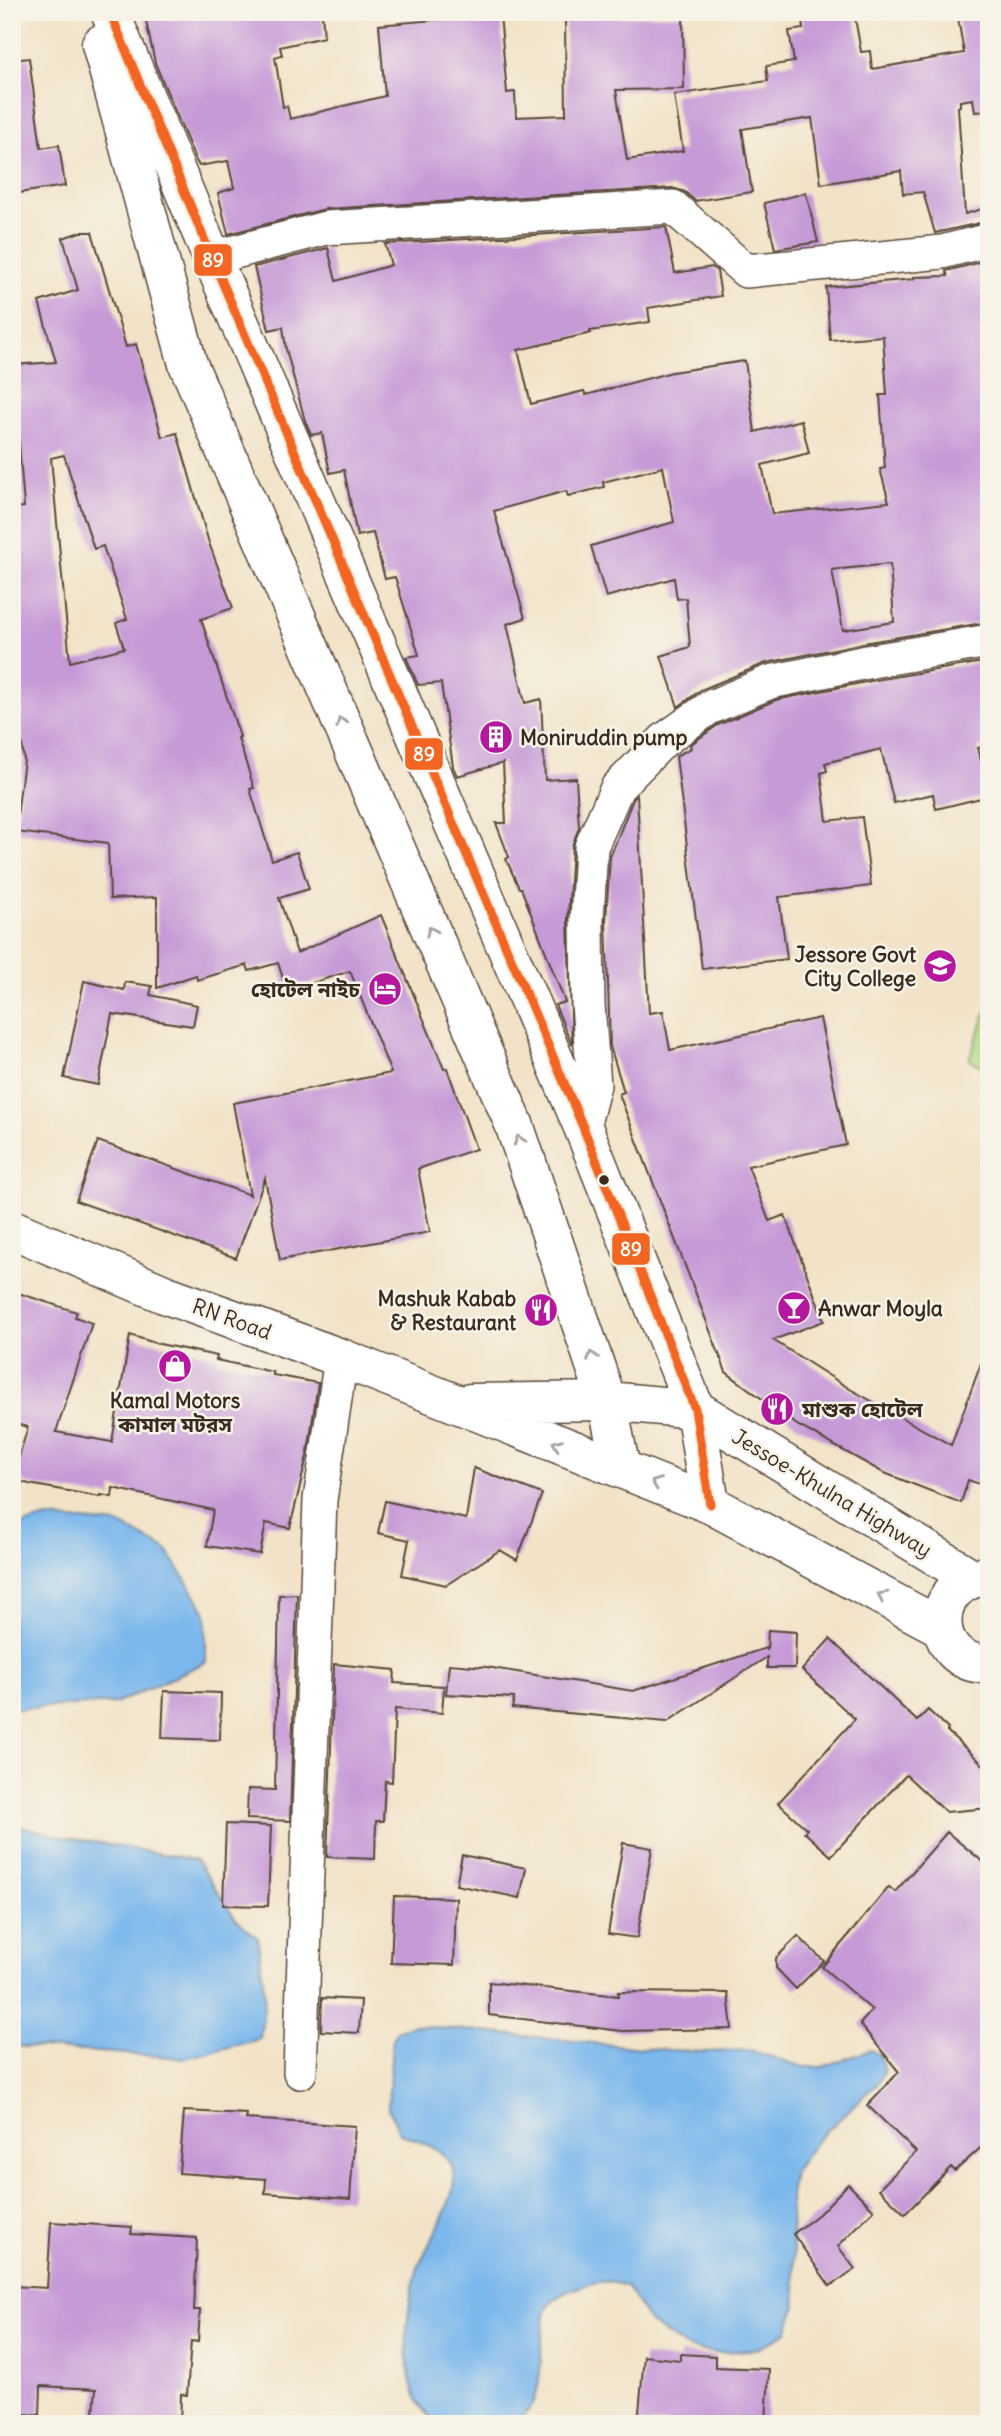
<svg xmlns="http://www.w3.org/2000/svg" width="1001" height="2436" viewBox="0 0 1001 2436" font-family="Delius,'Noto Sans Bengali',sans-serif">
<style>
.green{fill:#abd580;stroke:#73804f;stroke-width:2}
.water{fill:#7ab7ec;stroke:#5a7085;stroke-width:2}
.building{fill:#c69ad7;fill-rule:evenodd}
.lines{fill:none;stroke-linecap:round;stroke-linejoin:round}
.street-casing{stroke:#564638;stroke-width:36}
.highway-casing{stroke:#564638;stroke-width:41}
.street{stroke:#fff;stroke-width:33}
.highway{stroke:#fff;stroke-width:38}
.bus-1-casing{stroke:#f7f3e8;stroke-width:14}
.bus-1{stroke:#f26522;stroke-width:9}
.oneway{stroke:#a79f9a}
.bus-dot{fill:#3b2a1e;stroke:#f7f3e8;stroke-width:2.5}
.labels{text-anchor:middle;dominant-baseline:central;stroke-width:5;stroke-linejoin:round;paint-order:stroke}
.poi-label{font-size:21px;font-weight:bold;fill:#3b2a1e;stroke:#f7f3e8;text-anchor:start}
.street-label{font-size:21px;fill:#3b2a1e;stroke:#f7f3e8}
.line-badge{stroke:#f7f3e8;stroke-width:2.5}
.badge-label{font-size:19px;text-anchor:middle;font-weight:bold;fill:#fff}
</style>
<rect width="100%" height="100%" fill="#f7f3e8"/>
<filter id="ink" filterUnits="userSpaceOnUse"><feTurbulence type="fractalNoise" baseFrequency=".0143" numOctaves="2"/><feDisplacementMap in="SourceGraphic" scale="14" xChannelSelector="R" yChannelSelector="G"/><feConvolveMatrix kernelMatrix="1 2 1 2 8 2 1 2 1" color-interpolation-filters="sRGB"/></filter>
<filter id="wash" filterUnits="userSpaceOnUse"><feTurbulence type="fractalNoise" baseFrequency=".00686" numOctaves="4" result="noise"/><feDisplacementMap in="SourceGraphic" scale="28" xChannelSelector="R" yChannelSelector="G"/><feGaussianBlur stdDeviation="1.57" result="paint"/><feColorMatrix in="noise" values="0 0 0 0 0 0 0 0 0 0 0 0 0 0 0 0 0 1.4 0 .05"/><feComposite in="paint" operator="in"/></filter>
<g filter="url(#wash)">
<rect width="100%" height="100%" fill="#f2e3c8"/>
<path class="green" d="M 989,1004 L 989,1070 L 969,1060 Z"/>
<path class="water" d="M 47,1518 L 118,1524 L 166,1549 L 206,1612 L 206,1662 L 117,1703 L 12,1709 L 12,1528 Z
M 14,1824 L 58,1836 L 196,1860 L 236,1919 L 258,1938 L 265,1998 L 260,2039 L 186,2058 L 12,2046 L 12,1827 Z
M 413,2025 L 653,2049 L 705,2052 L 749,2050 L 804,2067 L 822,2067 L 871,2050 L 880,2055 L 884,2072 L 878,2083 L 817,2140 L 794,2171 L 790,2195 L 796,2307 L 787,2332 L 758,2349 L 716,2353 L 687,2348 L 650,2323 L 626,2286 C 605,2280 600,2280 579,2287 C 567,2291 550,2299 546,2312 C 535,2347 553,2410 508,2424 L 442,2424 C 394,2405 405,2311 417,2271 C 426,2244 463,2194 452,2167 C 445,2148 417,2141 400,2133 L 388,2107 L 392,2042 L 396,2032 Z"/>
<g id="blocks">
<path class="building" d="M 144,12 L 322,12 L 324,37 L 280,47 L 282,55 L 275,57 L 283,107 L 287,106 L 290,119 L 385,96 L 379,25 L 500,14 L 507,93 L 515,92 L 516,117 L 566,115 L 565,17 L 683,15 L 684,89 L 616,90 L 627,160 L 683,151 L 674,95 L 768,81 L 766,66 L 794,62 L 789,31 L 803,29 L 801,12 L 854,12 L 861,52 L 870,51 L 872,69 L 964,53 L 957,12 L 989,12 L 989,111 L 975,112 L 973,99 L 960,101 L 960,106 L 958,107 L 965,214 L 989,207 L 989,221 L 935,233 L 923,192 L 903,194 L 901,171 L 821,184 L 812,118 L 742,129 L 752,192 L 695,201 L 685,192 L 672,188 L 325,209 L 228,234 L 218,193 L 234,188 L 228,161 L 199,166 L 195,159 L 155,63 Z
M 29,58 L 41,148 L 59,145 L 65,186 L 12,194 L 12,60 Z
M 806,193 L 818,242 L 775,249 L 764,203 Z
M 666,227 L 675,273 L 712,267 L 717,271 L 721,296 L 648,308 L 650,322 L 590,331 L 591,333 L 518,350 L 531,404 L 584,391 L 586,395 L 672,372 L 745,361 L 755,432 L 801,420 L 809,453 L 762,465 L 772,514 L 889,502 L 880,469 L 885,468 L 880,395 L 887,395 L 883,336 L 830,340 L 826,287 L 914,279 L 914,277 L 948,276 L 946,271 L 989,260 L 989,622 L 869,642 L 766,663 L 701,690 L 678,707 L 661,656 L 690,647 L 686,598 L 677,599 L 674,578 L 606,597 L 591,546 L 674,522 L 663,467 L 603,482 L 604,487 L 568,496 L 566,491 L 494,511 L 525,618 L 507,624 L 525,703 L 541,699 L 545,780 L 576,778 L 579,827 L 572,846 L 568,919 L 572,1045 L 555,1005 L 565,1002 L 521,888 L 519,888 L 506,859 L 509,857 L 496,823 L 506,823 L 503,763 L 457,776 L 453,767 L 441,683 L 418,685 L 406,657 L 419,655 L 395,577 L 385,579 L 373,533 L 357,536 L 344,470 L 330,473 L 322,433 L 311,435 L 305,421 L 286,349 L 283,327 L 269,330 L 254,267 L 328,248 L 336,281 L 391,265 L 385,244 ZM 890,564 L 894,622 L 843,630 L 832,570 Z
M 80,232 L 92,232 L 126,347 L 136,344 L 162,437 L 177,433 L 209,543 L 233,608 L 201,619 L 240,737 L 238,738 L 254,788 L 250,789 L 272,860 L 297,852 L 309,889 L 279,898 L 297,953 L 381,915 L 444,1069 L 447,1068 L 476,1149 L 418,1169 L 430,1232 L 280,1260 L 265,1178 L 236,1258 L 76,1201 L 98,1141 L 250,1195 L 233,1103 L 391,1073 L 350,971 L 287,991 L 278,963 L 249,971 L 247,965 L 197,980 L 196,975 L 157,988 L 157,897 L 110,899 L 108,843 L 15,832 L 24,760 L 12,672 L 12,508 L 24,507 L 13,365 L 56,362 L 39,302 L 78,290 L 63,238 ZM 64,455 L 94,549 L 103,546 L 127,619 L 116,623 L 124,648 L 70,662 L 51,458 Z
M 989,661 L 989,745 L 978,748 L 989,796 L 936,809 L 933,794 L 894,803 L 881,749 L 825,763 L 827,771 L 821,773 L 827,821 L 862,817 L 871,886 L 779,897 L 787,959 L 702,969 L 676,756 L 691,748 L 690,745 L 718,725 L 776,700 L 876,680 Z
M 637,795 L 649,1013 L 663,1011 L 670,1050 L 820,1018 L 846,1145 L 748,1166 L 769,1221 L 785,1215 L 824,1321 L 773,1340 L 850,1389 L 951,1445 L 986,1350 L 989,1350 L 989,1487 L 968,1480 L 961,1503 L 882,1472 L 797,1425 L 726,1372 L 619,1094 L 624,1092 L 610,1046 L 606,920 L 610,857 L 633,799 Z
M 84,981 L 124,990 L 125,982 L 152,986 L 150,995 L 197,1005 L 193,1026 L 112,1014 L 98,1085 L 64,1078 Z
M 12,1291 L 77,1312 L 75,1317 L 92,1323 L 56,1432 L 112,1442 L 130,1335 L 155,1343 L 217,1356 L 216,1360 L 273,1372 L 273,1375 L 318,1383 L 308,1452 L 290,1528 L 266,1523 L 260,1554 L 207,1546 L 213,1510 L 113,1488 L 112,1497 L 101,1495 L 101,1497 L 29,1484 L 12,1479 L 28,1427 L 12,1423 Z
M 474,1468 L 542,1494 L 517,1560 L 500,1550 L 446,1585 L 402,1575 L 409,1540 L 378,1533 L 385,1501 L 466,1519 Z
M 297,1594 L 290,1821 L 247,1819 L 248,1789 L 275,1790 L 279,1595 Z
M 768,1630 L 796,1632 L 795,1668 L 767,1668 L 767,1657 L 667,1722 L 512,1708 L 514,1698 L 446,1694 L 449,1664 L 486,1667 L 633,1691 L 766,1648 L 767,1651 Z
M 830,1639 L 917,1721 L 928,1710 L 948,1729 L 947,1731 L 989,1770 L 989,1808 L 946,1812 L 906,1775 L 831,1856 L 804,1832 L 807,1829 L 778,1803 L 855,1719 L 802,1670 Z
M 334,1664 L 395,1670 L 394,1683 L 444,1686 L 442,1713 L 395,1709 L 392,1782 L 385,1781 L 383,1821 L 376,1821 L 375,1859 L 327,1857 Z
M 164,1691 L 221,1693 L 220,1740 L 162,1738 Z
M 226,1824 L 271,1826 L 268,1906 L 223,1905 Z
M 947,1832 L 989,1867 L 989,2140 L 955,2171 L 951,2167 L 905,2214 L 879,2189 L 916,2152 L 867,2105 L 899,2072 L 860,2024 L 872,2010 L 822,1967 L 889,1887 L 895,1892 Z
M 623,1843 L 652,1848 L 637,1938 L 608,1934 Z
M 462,1855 L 526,1868 L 520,1898 L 456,1885 Z
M 394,1896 L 456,1898 L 454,1965 L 391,1963 Z
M 798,1936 L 824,1961 L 796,1989 L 776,1968 L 776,1958 Z
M 489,1982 L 619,1996 L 618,1992 L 728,1993 L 732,2029 L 622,2031 L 489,2015 Z
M 322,1998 L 361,2000 L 359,2033 L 321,2031 Z
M 184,2111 L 247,2114 L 246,2119 L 355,2126 L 350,2199 L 265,2193 L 266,2179 L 179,2173 Z
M 848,2184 L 874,2210 L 838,2246 L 855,2269 L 830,2286 L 793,2234 L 819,2214 Z
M 51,2222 L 132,2227 L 131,2234 L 197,2238 L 194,2310 L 200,2310 L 198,2342 L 191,2341 L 187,2395 L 181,2394 L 180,2424 L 93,2424 L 96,2389 L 41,2386 L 40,2415 L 12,2413 L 12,2286 L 47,2288 Z
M 680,2354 L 715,2356 L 715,2367 L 769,2369 L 766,2424 L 638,2424 L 644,2356 L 680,2360 Z"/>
</g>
</g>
<g filter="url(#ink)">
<use href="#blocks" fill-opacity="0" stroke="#564638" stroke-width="2"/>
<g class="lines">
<g class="street-casing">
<path id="street" d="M 212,258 L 326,228 L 673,207 L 746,271 L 942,252 L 989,240
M 583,1127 L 594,1085 L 588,1004 L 587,920 L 591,847 L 617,788 L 664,740 L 709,708 L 770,682 L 872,661 L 989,641
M 300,2072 L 320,1500 L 341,1358"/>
</g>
<g class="highway-casing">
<path id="highway" d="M 110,12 L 212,258 L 583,1127 L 695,1409 L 710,1504
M 101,44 L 188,364 L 514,1124 L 607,1401 L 621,1469
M 12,1229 L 164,1294 L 341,1358 L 710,1504 L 942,1628
M 470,1403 L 607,1401 L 695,1409 L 972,1578
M 989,1576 C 926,1579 928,1666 989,1664"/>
</g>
<use href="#street" class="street"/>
<use href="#highway" class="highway"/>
<g class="bus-1-casing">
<path id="bus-1" d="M 110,12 L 212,258 L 583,1127 L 695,1409 L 710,1504"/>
</g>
<use href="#bus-1" class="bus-1"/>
</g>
<defs><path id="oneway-chevron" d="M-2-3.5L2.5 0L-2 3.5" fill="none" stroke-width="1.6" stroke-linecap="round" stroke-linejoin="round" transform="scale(1.75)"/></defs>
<g class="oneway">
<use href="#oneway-chevron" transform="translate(341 722) rotate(-113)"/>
<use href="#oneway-chevron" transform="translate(431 931) rotate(-113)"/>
<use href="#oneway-chevron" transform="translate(519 1140) rotate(-109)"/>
<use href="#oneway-chevron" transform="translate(592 1356) rotate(-109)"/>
<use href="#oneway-chevron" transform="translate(557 1444) rotate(-158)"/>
<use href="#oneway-chevron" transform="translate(656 1483) rotate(-159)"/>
<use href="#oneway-chevron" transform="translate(882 1596) rotate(-152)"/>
</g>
</g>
<defs>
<g id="building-disc" transform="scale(1.75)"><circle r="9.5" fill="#b5179e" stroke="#f7f3e8"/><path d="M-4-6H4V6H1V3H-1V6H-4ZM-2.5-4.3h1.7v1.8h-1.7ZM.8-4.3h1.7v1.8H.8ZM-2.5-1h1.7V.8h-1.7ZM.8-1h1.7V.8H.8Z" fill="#fff"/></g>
<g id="university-disc" transform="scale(1.75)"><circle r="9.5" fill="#b5179e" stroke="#f7f3e8"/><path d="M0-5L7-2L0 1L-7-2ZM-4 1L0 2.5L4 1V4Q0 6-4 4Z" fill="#fff"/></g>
<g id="hotel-disc" transform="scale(1.75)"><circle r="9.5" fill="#b5179e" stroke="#f7f3e8"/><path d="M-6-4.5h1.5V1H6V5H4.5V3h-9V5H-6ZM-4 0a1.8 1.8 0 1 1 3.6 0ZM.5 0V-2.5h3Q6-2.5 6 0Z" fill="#fff"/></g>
<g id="bar-disc" transform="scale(1.75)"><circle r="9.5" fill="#b5179e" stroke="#f7f3e8"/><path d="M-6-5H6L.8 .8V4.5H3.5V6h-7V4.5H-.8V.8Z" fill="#fff"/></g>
<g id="restaurant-disc" transform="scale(1.75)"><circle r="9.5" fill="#b5179e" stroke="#f7f3e8"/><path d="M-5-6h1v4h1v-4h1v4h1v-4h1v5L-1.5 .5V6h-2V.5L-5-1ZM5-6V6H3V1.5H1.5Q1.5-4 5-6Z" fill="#fff"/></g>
<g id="shop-disc" transform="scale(1.75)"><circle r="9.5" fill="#b5179e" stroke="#f7f3e8"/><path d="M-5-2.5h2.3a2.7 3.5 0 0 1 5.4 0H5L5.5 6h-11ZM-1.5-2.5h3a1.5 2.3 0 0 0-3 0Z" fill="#fff"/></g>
</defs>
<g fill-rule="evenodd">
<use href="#building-disc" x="496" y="737"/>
<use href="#university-disc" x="940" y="966"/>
<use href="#hotel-disc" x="385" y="989"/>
<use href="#bar-disc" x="794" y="1308"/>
<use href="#restaurant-disc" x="541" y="1310"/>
<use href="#shop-disc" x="175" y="1366"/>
<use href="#restaurant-disc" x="777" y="1409"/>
</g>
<circle class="bus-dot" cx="604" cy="1180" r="6"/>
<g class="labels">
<g class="poi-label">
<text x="520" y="737">Moniruddin pump</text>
<text x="916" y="954" text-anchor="end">Jessore Govt<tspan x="916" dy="24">City College</tspan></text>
<text x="360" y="989" text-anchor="end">হোটেল নাইচ</text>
<text x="516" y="1298" text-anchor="end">Mashuk Kabab<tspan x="516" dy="24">&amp; Restaurant</tspan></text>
<text x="818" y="1308">Anwar Moyla</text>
<text x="175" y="1400" text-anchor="middle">Kamal Motors<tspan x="175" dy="24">কামাল মটরস</tspan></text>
<text x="802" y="1409">মাশুক হোটেল</text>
</g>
<g class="street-label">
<text transform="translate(232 1319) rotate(20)">RN Road</text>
<text transform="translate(832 1493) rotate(31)">Jessoe-Khulna Highway</text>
</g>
</g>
<g class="line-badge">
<rect x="193" y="243" width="40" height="34" rx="7" fill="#f26522"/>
<rect x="404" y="737" width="40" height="34" rx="7" fill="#f26522"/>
<rect x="611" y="1232" width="40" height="34" rx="7" fill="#f26522"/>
</g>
<g class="badge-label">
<text x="213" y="267">89</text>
<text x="424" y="761">89</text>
<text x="631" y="1256">89</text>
</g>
<rect width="1001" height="2436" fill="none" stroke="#f7f3e8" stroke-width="42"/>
</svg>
